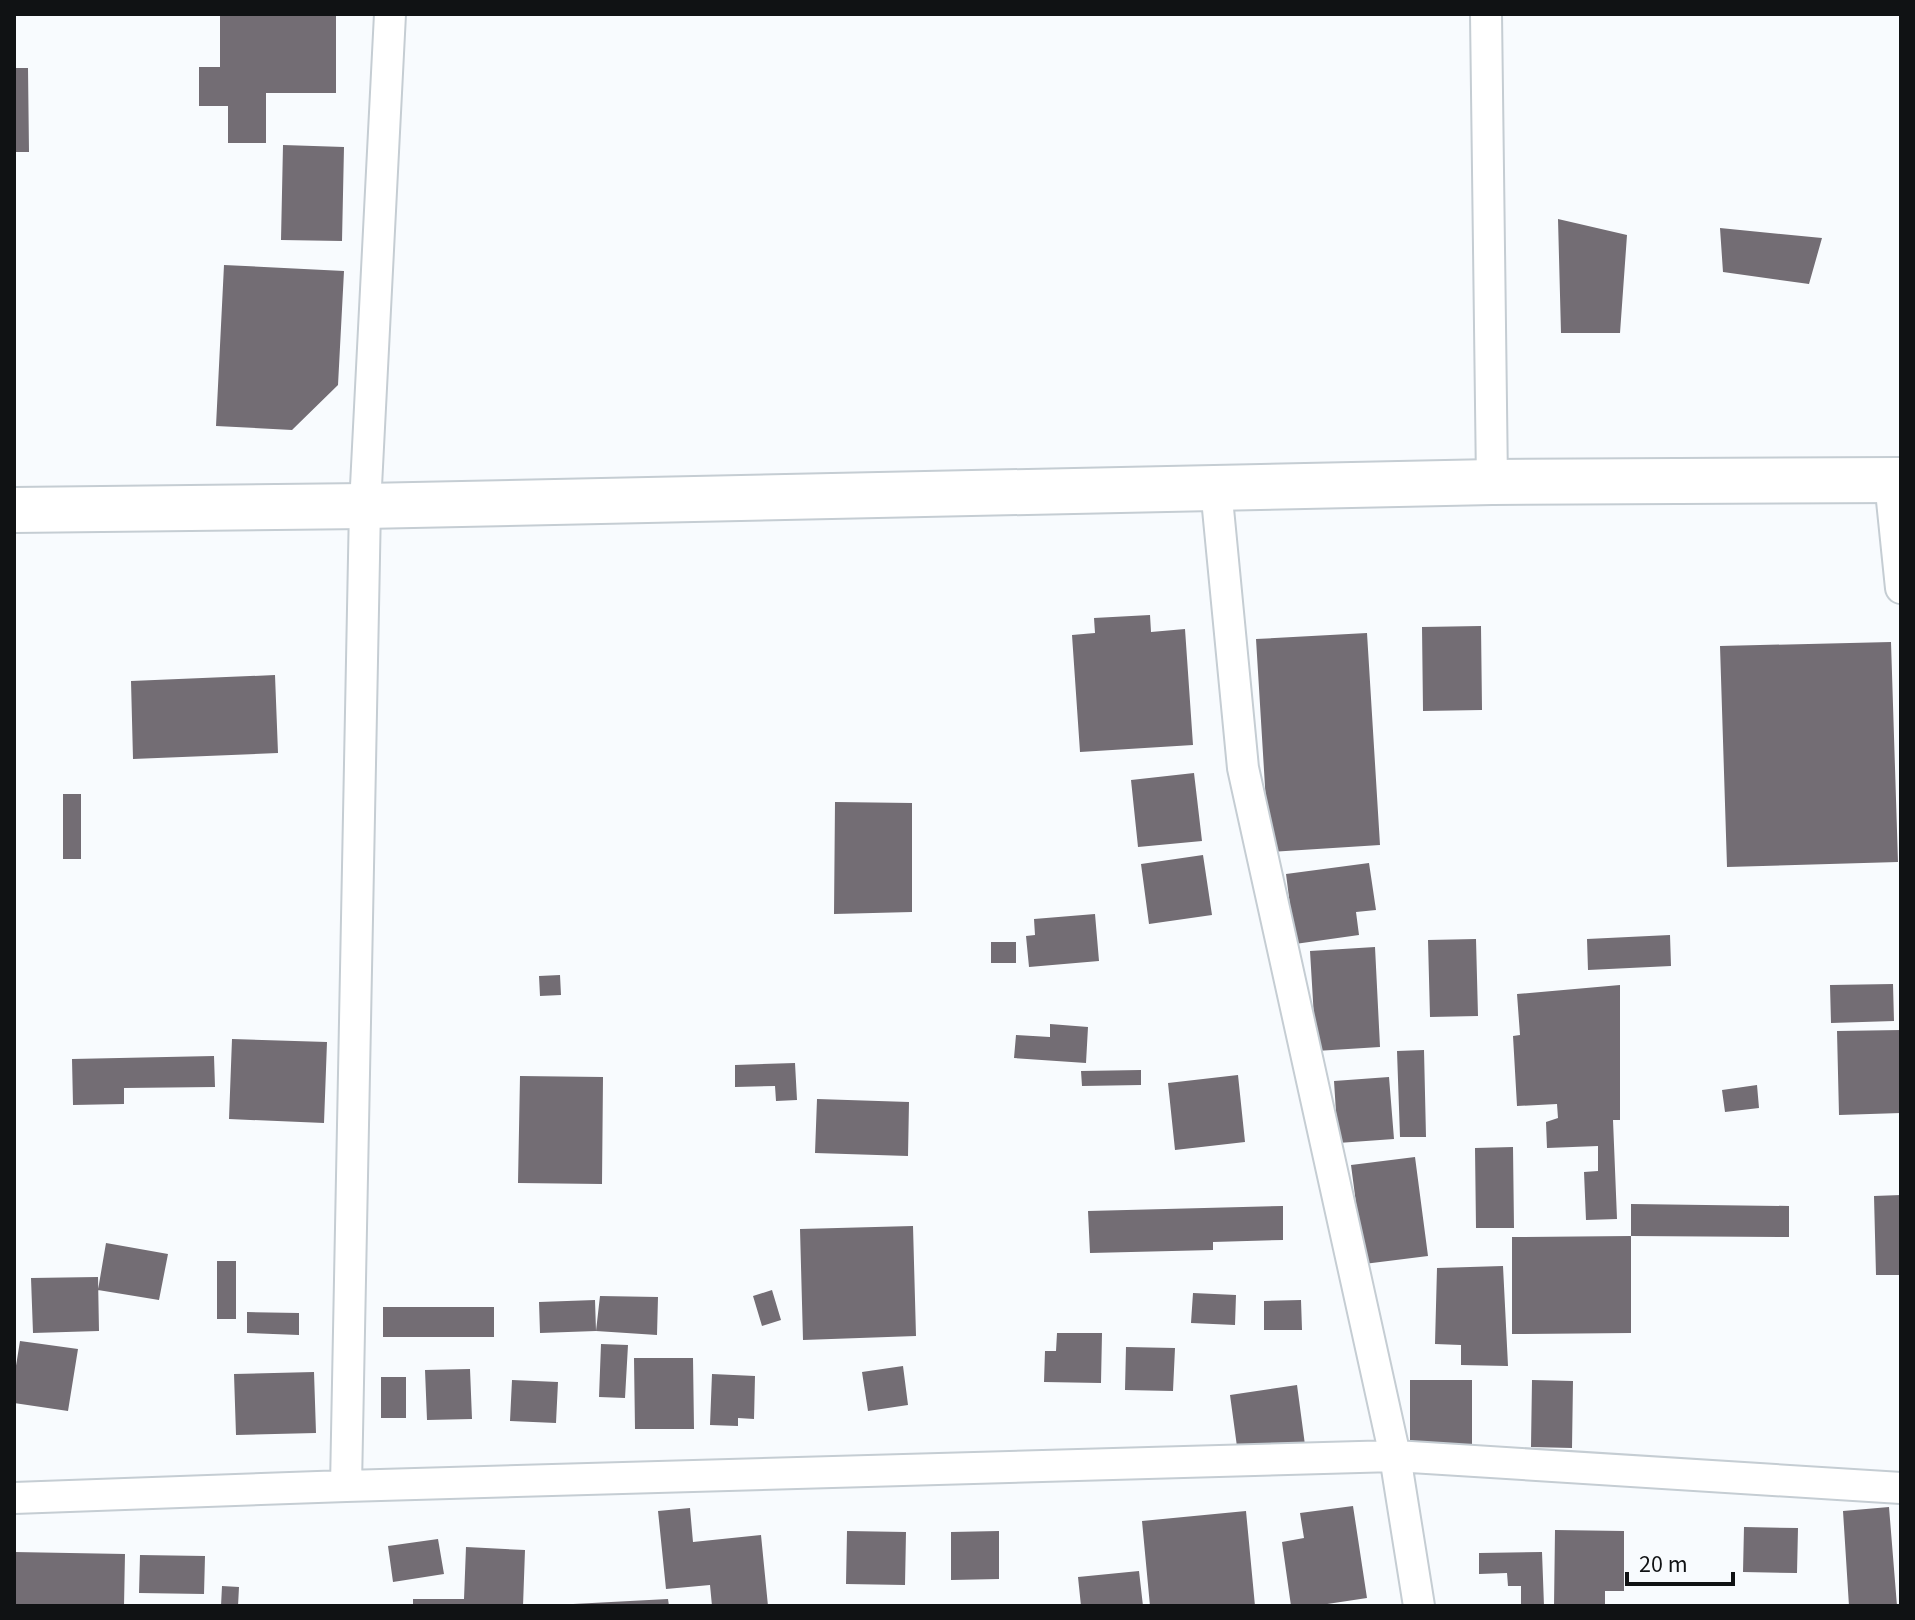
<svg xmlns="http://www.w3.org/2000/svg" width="1915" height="1620" viewBox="0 0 1915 1620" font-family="'Source Sans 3',sans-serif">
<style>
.building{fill:#736d74}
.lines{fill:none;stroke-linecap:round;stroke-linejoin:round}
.minor-casing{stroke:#c5cdd3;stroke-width:34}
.primary-casing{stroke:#c5cdd3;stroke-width:48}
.minor{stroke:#fff;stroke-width:30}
.primary{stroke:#fff;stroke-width:44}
</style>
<rect width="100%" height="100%" fill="#f8fbfe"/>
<path class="building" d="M 220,14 L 336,14 L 336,93 L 266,93 L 266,143 L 228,143 L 228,106 L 199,106 L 199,67 L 220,67 Z
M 14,68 L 28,68 L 29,152 L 14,152 Z
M 283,145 L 344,147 L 342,241 L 281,240 Z
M 1558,219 L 1627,235 L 1620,333 L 1561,333 Z
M 1720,228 L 1822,238 L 1809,284 L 1723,272 Z
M 224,265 L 344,271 L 338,385 L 292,430 L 216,426 Z
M 1150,615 L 1151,632 L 1185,629 L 1193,745 L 1080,752 L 1072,635 L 1095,633 L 1094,618 Z
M 1481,626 L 1482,710 L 1423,711 L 1422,627 Z
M 1367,633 L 1380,845 L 1269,852 L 1256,639 Z
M 1891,642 L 1898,862 L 1727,867 L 1720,646 Z
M 275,675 L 278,753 L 133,759 L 131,681 Z
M 1194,773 L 1202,841 L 1138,847 L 1131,780 Z
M 63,794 L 81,794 L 81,859 L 63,859 Z
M 835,802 L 912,803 L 912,912 L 834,914 Z
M 1203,855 L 1212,915 L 1149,924 L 1141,864 Z
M 1369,863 L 1376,910 L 1356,912 L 1359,935 L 1295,944 L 1286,874 Z
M 1095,914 L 1099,961 L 1029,967 L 1026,936 L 1035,935 L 1034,919 Z
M 1670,935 L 1671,966 L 1588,970 L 1587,939 Z
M 1476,939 L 1478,1016 L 1430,1017 L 1428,940 Z
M 991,942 L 1016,942 L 1016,963 L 991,963 Z
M 1375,947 L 1380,1047 L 1316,1051 L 1310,951 Z
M 560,975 L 561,995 L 540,996 L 539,976 Z
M 1893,984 L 1894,1021 L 1831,1023 L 1830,985 Z
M 1620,985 L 1620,1120 L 1613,1120 L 1617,1219 L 1586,1220 L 1584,1172 L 1598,1171 L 1598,1146 L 1547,1148 L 1546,1122 L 1558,1118 L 1557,1104 L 1517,1106 L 1513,1036 L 1520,1035 L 1517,994 Z
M 1050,1024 L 1088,1027 L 1086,1063 L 1014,1058 L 1016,1035 L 1050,1037 Z
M 1901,1030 L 1901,1113 L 1839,1115 L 1837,1031 Z
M 232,1039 L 327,1042 L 324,1123 L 229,1119 Z
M 1424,1050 L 1426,1137 L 1400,1137 L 1397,1051 Z
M 214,1056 L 215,1087 L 124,1088 L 124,1104 L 73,1105 L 72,1059 Z
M 795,1063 L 797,1100 L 776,1101 L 775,1086 L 735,1087 L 735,1065 Z
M 1141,1070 L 1141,1085 L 1082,1086 L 1081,1071 Z
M 1238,1075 L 1245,1142 L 1175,1150 L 1168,1083 Z
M 520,1076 L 603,1077 L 602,1184 L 518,1183 Z
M 1389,1077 L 1394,1139 L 1338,1143 L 1334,1081 Z
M 1757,1085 L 1759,1108 L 1725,1112 L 1722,1090 Z
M 817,1099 L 909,1102 L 908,1156 L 815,1153 Z
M 1513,1147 L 1514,1228 L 1476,1228 L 1475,1148 Z
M 1415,1157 L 1428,1256 L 1364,1264 L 1351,1165 Z
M 1901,1195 L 1901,1275 L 1876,1275 L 1874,1196 Z
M 1631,1204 L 1789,1206 L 1789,1237 L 1631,1236 Z
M 1283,1206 L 1283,1240 L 1213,1242 L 1213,1250 L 1090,1253 L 1088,1211 Z
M 913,1226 L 916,1336 L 803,1340 L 800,1229 Z
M 1631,1236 L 1631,1333 L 1512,1334 L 1512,1237 Z
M 106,1243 L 168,1254 L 159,1300 L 98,1290 Z
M 217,1261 L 236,1261 L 236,1319 L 217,1319 Z
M 1503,1266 L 1508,1366 L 1461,1365 L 1461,1345 L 1435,1344 L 1437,1268 Z
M 98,1277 L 99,1331 L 33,1333 L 31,1278 Z
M 772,1290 L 781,1320 L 762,1326 L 753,1296 Z
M 1193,1293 L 1236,1295 L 1235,1325 L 1191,1323 Z
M 600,1296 L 658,1297 L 657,1335 L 596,1331 L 540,1333 L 539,1302 L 595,1300 L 596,1331 Z
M 1301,1300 L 1302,1330 L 1264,1330 L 1264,1301 Z
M 383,1307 L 494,1307 L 494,1337 L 383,1337 Z
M 247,1312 L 299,1313 L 299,1335 L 247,1333 Z
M 1057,1333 L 1102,1333 L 1101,1383 L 1044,1382 L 1045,1351 L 1056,1351 Z
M 20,1341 L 78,1349 L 68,1411 L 14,1403 L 14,1378 Z
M 601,1344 L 628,1345 L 625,1398 L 599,1397 Z
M 1126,1347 L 1175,1348 L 1173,1391 L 1125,1390 Z
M 634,1358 L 693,1358 L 694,1429 L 635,1429 Z
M 903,1366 L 908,1405 L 868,1411 L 862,1372 Z
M 470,1369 L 472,1419 L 427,1420 L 425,1370 Z
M 314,1372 L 316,1433 L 236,1435 L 234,1374 Z
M 712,1374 L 755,1376 L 754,1419 L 738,1418 L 738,1426 L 710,1425 Z
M 381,1377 L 406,1377 L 406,1418 L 381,1418 Z
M 512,1380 L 558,1382 L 556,1423 L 510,1421 Z
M 1410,1380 L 1472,1380 L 1472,1450 L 1410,1451 Z
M 1532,1380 L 1573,1381 L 1572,1448 L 1531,1447 Z
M 1297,1385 L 1305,1445 L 1238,1454 L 1230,1395 Z
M 1353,1506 L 1367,1598 L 1314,1606 L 1291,1606 L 1282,1542 L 1304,1538 L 1300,1513 Z
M 1889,1507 L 1897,1606 L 1849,1606 L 1843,1511 Z
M 690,1508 L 693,1542 L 761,1535 L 768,1606 L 712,1606 L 710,1585 L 666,1589 L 658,1511 Z
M 1246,1511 L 1255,1606 L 1150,1606 L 1142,1521 Z
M 1744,1527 L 1798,1528 L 1797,1573 L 1743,1572 Z
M 1555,1530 L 1624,1531 L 1624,1591 L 1605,1591 L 1605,1606 L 1554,1606 Z
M 847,1531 L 906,1532 L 905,1585 L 846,1584 Z
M 999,1531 L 999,1579 L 951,1580 L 951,1532 Z
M 438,1539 L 444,1574 L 393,1582 L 388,1546 Z
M 466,1547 L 525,1550 L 523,1606 L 413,1606 L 413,1599 L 464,1599 Z
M 14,1552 L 125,1554 L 124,1606 L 14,1606 Z
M 1542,1552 L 1544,1606 L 1521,1606 L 1521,1586 L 1508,1586 L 1507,1573 L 1479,1574 L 1479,1553 Z
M 140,1555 L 205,1556 L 204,1594 L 139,1593 Z
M 1139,1571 L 1143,1606 L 1081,1606 L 1078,1577 Z
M 222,1586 L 239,1587 L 238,1606 L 221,1606 Z
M 668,1599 L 669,1606 L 573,1606 L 573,1604 Z"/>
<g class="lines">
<g class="minor-casing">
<path id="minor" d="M 1486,14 L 1492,482
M 1890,481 L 1901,588
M 1216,488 L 1243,768 L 1395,1456 L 1419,1606
M 346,1486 L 365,506 L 390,14
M 14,1498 L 346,1486 L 1395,1456 L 1901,1488"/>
</g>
<g class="primary-casing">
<path id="primary" d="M 14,510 L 365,506 L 1492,482 L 1901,480"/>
</g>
<use href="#minor" class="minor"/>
<use href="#primary" class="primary"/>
</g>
<rect width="1915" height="1620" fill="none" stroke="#101214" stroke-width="32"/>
<path d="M1627 1572v12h106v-12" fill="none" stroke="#101214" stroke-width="4"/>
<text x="1639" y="1572" font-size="24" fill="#101214" stroke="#f8fbfe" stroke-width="6" paint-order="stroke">20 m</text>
</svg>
